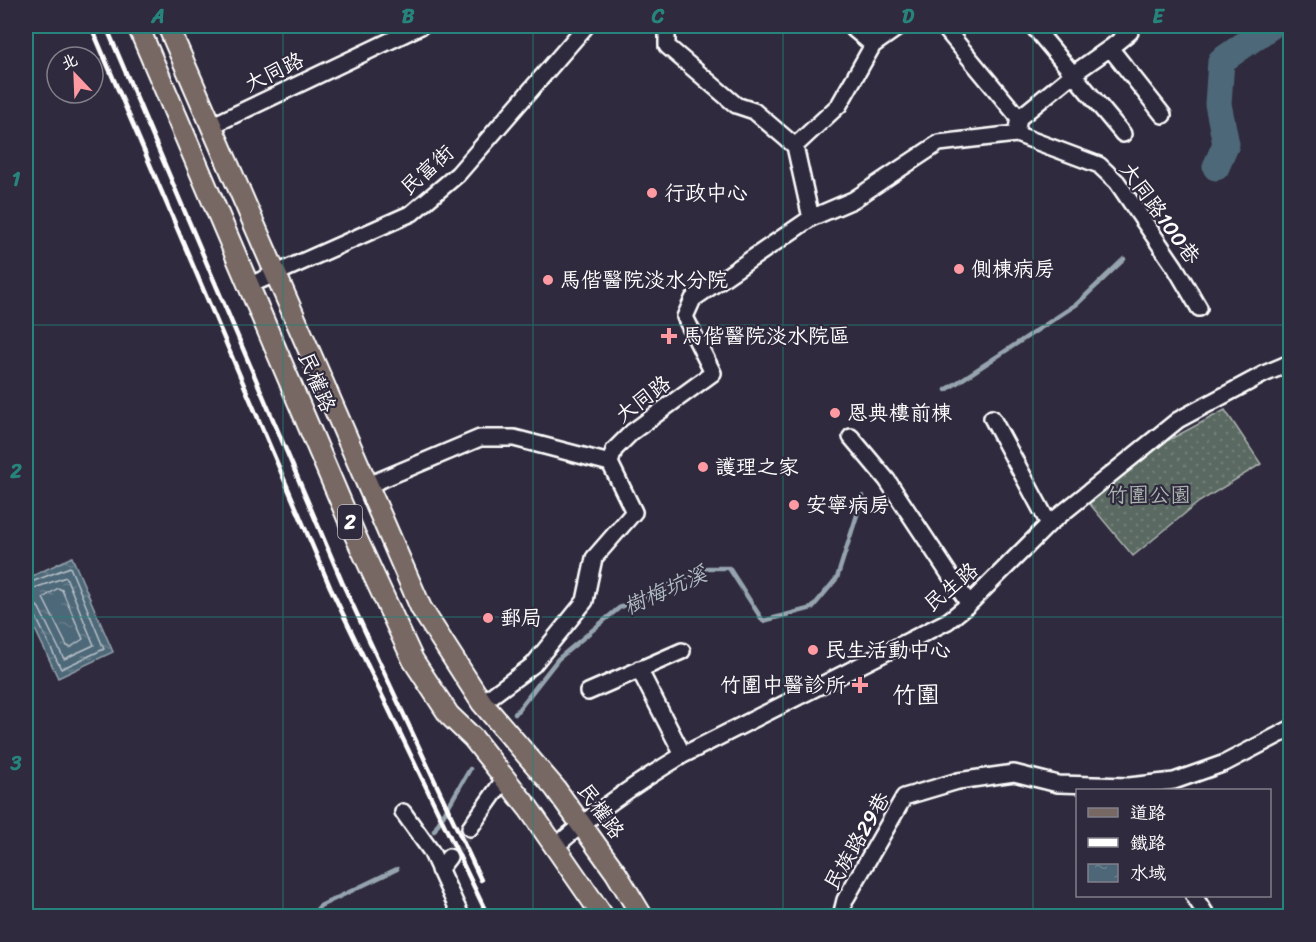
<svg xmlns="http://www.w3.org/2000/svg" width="1316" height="942" viewBox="0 0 1316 942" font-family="Sriracha,'LXGW WenKai TC',sans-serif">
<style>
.grass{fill:url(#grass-dots);stroke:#acb4b0;stroke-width:1.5}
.water{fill:url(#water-ripples);stroke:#95a4ae;stroke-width:1.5}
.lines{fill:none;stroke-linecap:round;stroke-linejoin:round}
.shore{stroke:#b8c2c9;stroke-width:1.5}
.stream{stroke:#95a4ae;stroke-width:4.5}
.river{stroke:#4e6778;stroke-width:27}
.minor-tunnel{stroke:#443f50;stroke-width:15;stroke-dasharray:15 8;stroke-linecap:butt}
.minor-casing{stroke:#fff;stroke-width:20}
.major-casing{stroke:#fff;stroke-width:24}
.minor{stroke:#2f2a3d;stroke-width:15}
.major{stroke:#776864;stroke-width:20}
.rail{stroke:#fff;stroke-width:4.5}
.grid{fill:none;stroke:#27847c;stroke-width:1.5;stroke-opacity:0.55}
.poi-dot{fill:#ff9aa2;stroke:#2f2a3d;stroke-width:2}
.labels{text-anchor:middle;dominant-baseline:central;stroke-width:4.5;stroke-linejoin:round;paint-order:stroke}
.shield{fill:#2f2a3d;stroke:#c1bfc5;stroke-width:1.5}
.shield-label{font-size:20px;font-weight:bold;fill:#fff}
.street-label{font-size:21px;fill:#fff;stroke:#2f2a3d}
.poi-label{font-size:21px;fill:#fff;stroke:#2f2a3d;text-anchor:start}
.park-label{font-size:21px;fill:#acb4b0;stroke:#2f2a3d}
.water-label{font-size:22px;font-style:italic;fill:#afbbc2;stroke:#2f2a3d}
.quarter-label{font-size:24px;fill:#fff;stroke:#2f2a3d}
.neatline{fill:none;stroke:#27847c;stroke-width:2}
.grid-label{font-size:20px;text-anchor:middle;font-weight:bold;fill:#27847c}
</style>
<defs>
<pattern id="grass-dots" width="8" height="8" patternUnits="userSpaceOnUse" patternTransform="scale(1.5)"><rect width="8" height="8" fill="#5a6a62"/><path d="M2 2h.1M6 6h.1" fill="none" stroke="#73807a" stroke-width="1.8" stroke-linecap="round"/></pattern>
<pattern id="water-ripples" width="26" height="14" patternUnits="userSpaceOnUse" patternTransform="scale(1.5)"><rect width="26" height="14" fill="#4e6778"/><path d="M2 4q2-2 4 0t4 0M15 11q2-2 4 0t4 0" fill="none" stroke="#697e8c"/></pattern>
</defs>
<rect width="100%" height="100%" fill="#2f2a3d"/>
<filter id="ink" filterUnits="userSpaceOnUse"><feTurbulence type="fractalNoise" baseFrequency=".0167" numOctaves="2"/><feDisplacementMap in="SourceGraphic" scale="12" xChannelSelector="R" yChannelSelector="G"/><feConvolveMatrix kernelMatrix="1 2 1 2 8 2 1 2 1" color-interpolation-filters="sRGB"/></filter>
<g filter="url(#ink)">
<path class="grass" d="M 1225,410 L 1261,464 L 1199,502 L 1133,556 L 1089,503 L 1148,451 Z"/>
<path class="water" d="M 72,557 L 113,652 L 58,678 L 26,610 L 26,579 Z"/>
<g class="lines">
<path class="shore" d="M 26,584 L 70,567 L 104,649 L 61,669 L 34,613 L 26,609
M 58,588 L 62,590 L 83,639 L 71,647 L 67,646 L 43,598 Z
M 26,591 L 66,577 L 94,645 L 64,659 L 39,608 L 34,603 L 26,602"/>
<path class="stream" d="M 946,390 L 1077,304 L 1124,259
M 515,714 L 558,659 L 619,608 L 707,568 L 729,568 L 763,621 L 812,608 L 837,578 L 863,496
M 434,831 L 470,769
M 311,916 L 320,906 L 397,869"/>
<path class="river" d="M 1216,167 L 1226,144 L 1218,104 L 1221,61 L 1271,26"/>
<path class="minor-tunnel" d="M 449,857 L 470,828"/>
<g class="minor-casing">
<path id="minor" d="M 667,26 L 667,46 L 736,105 L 754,111 L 795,146 L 811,218
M 850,26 L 873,45
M 943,26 L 1019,118
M 1033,26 L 1123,134
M 1124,26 L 1130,32 L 1110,48 L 1163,115
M 211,126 L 421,26
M 1016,134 L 1019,118 L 1073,74 L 1110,48
M 795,146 L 839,105 L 873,45 L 900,26
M 250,285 L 412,213 L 458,174 L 586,26
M 992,418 L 1049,524
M 851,437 L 887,480 L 969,604
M 366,486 L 480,438 L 514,438 L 610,463
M 639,669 L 683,755
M 588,692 L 682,651
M 482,703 L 533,665 L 585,601 L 594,558 L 634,512 L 610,463 L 614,450 L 632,432 L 713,373 L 685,317 L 693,299 L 811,218 L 853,200 L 939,143 L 1016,134 L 1099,165 L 1117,182 L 1175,267 L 1199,308
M 403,812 L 431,851 L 461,916
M 470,828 L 505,778
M 554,848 C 594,812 638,782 683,755 L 948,621 L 969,604 L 1049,524 L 1178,420 L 1264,374 L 1290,363
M 439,870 L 449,857
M 1194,896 L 1207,916
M 841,916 L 845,900 L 904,797 L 958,781 L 1014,773 L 1058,784 L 1129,786 L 1174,781 L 1225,763 L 1290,729"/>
</g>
<g class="major-casing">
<path id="major" d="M 138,26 L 355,535 L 413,660 L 449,715 L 473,738 L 529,809 L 603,916
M 168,26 L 421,608 L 482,703 L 555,788 L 616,873 L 642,916"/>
</g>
<use href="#minor" class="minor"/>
<use href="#major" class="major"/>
<path class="rail" d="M 91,26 L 330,587 L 488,916
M 106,26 L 342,582 L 481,880"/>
</g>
</g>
<path class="grid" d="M 283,26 L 283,916M 533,26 L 533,916M 783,26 L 783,916M 1033,26 L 1033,916M 26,325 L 1290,325M 26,617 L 1290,617"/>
<g class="poi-dot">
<circle cx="652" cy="193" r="6"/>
<circle cx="959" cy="269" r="6"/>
<circle cx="548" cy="280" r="6"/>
<path d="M666 327h6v6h6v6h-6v6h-6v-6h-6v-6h6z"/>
<circle cx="835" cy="413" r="6"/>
<circle cx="703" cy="467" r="6"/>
<circle cx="794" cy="505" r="6"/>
<circle cx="488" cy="618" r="6"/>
<circle cx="813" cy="650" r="6"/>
<path d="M857 676h6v6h6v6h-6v6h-6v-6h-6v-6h6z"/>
</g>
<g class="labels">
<rect class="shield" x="338" y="505" width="24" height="34" rx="4.5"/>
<g class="shield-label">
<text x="350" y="522">2</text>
</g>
<g class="street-label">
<text transform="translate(274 72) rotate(-26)">大同路</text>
<text transform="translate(427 170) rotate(-42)">民富街</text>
<text transform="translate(1160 213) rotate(54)">大同路100巷</text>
<text transform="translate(317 382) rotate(67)">民權路</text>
<text transform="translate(643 399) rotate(-37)">大同路</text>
<text transform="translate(951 587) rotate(-40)">民生路</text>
<text transform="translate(601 811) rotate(54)">民權路</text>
<text transform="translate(857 841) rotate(-60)">民族路29巷</text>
</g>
<g class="poi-label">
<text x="664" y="193">行政中心</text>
<text x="971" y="269">側棟病房</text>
<text x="560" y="280">馬偕醫院淡水分院</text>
<text x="682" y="336">馬偕醫院淡水院區</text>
<text x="847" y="413">恩典樓前棟</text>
<text x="715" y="467">護理之家</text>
<text x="806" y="505">安寧病房</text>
<text x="500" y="618">郵局</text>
<text x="825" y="650">民生活動中心</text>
<text x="846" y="685" text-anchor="end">竹圍中醫診所</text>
</g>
<g class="park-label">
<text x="1149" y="495">竹圍公園</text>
</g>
<g class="water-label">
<text transform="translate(665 590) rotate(-24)">樹梅坑溪</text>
</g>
<g class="quarter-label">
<text x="916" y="695">竹圍</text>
</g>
</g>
<rect width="1316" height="942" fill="none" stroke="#2f2a3d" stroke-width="66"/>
<rect x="1076" y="789" width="195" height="108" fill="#2f2a3d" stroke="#827f8b" stroke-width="1.5"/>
<rect x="1088" y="808" width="30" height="9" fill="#776864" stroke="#827f8b" stroke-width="1.5"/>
<text x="1130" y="819" font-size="18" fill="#ffffff">道路</text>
<rect x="1088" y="838" width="30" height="9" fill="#ffffff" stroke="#827f8b" stroke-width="1.5"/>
<text x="1130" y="849" font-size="18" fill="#ffffff">鐵路</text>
<rect x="1088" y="864" width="30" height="18" fill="url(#water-ripples)" stroke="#827f8b" stroke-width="1.5"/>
<text x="1130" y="879" font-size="18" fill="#ffffff">水域</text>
<g transform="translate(75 75) rotate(337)"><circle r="28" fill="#2f2a3d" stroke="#827f8b" stroke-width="1.5"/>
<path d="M0-4.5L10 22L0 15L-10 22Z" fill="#ff9aa2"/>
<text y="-9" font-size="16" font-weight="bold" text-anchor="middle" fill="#ffffff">北</text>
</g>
<rect x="33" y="33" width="1250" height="876" class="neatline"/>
<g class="grid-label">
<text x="158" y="23">A</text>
<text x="408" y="23">B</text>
<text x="658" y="23">C</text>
<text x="908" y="23">D</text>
<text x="1158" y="23">E</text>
<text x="16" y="186">1</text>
<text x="16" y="478">2</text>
<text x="16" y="770">3</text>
</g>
</svg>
